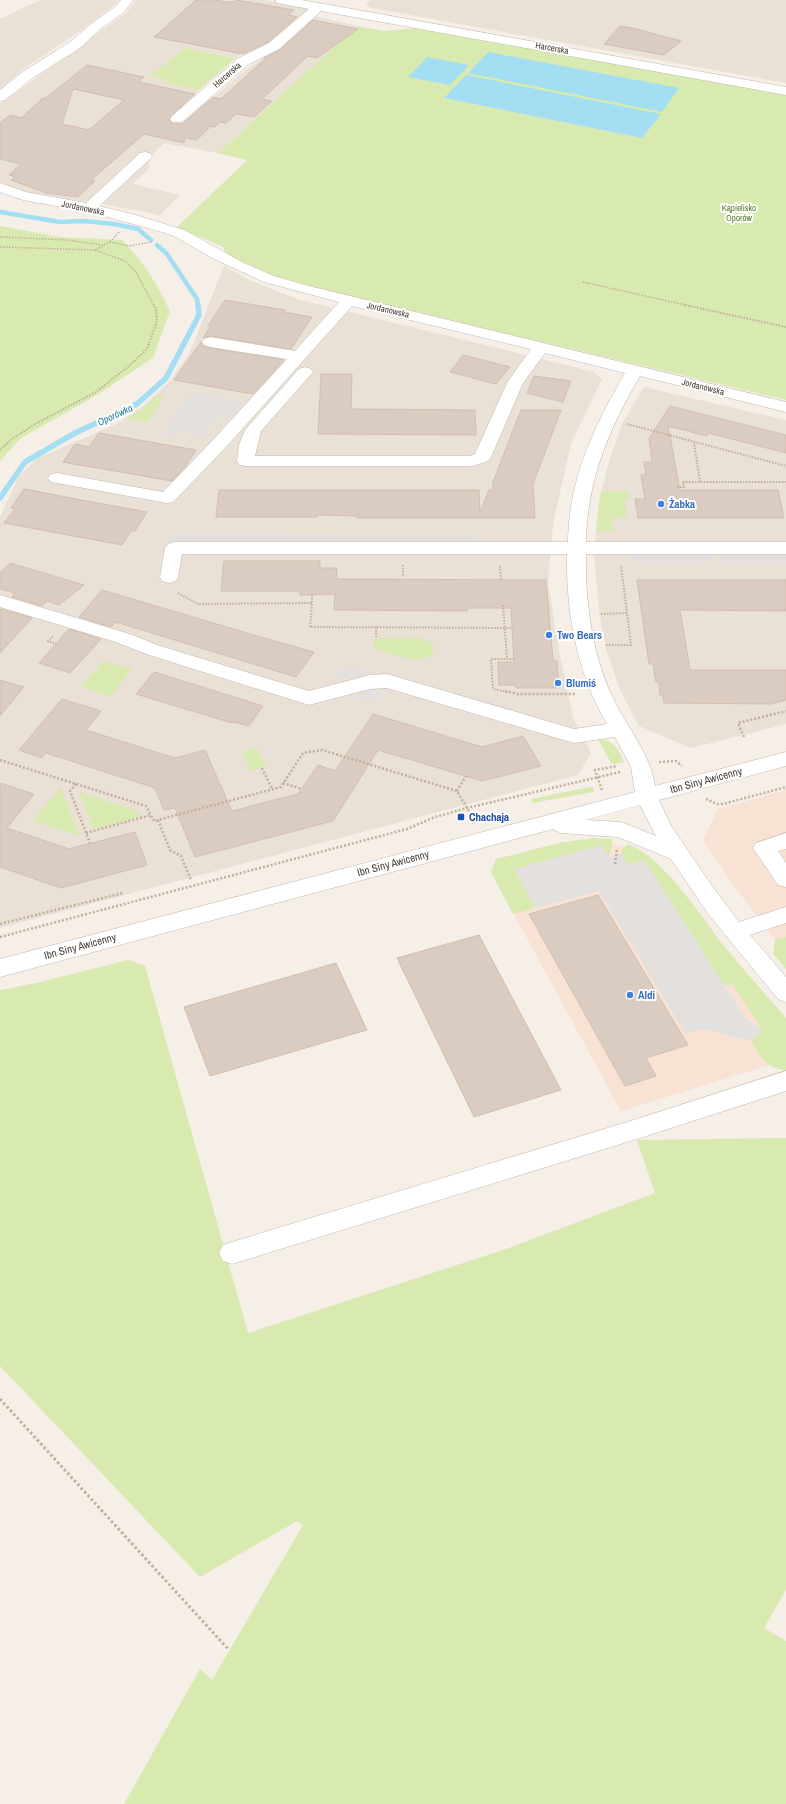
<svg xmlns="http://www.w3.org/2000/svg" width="786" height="1804" viewBox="0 0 786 1804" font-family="'Archivo Narrow',sans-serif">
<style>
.residential{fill:#e9e0d6}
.commercial{fill:#f7e2d3}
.green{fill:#d9eab0;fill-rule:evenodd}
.parking{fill:#e3e0dd}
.water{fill:#a3def3}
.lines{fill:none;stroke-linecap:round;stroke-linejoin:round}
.stream-far1{stroke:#a3def3;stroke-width:4.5}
.stream{stroke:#a3def3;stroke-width:5.5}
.building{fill:#daccc0;stroke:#d2bfb0;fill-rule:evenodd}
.minor-casing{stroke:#c3b8ad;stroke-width:1}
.path-far3{stroke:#c3af9b;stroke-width:1.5;stroke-dasharray:1.5 1.5;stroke-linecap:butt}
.path-far2{stroke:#c3af9b;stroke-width:2;stroke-dasharray:1.5 1.5;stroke-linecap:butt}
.path-far1{stroke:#c3af9b;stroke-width:2.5;stroke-dasharray:2 2;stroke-linecap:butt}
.path{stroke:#c3af9b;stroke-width:3;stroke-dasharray:2.5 2.5;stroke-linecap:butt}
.minor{fill:#fff;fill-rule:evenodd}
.shop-dot{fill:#3f7fe0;stroke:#fff;stroke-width:1.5}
.transit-dot{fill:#1a4fb4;stroke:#fff;stroke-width:1.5}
.labels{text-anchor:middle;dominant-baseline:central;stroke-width:4;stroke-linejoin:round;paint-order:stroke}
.far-street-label{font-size:9px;fill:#483f36;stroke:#fff}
.far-park-label{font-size:9px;fill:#557c27;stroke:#fff}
.far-water-label{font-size:10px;font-style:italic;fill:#287f9f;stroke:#fff}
.shop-label{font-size:11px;font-weight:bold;fill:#366cbe;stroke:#fff;text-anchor:start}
.street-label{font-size:11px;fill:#483f36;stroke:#fff}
.transit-label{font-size:11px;font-weight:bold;fill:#164399;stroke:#fff;text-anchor:start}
</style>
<rect width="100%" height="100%" fill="#f5efe8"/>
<path class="residential" d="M 42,0 L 117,0 L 117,3 L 80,31 L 22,70 L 0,90 L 0,18 L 3,18 L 24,7 Z
M 136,0 L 264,0 L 309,8 L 308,12 L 270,46 L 241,54 L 236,58 L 185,48 L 151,76 L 169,80 L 165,83 L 199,90 L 165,120 L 183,124 L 245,70 L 281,46 L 315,16 L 357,26 L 218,153 L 164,143 L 151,156 L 148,170 L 132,184 L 180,195 L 160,215 L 109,205 L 24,193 L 0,181 L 0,104 L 126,13 Z
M 370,0 L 786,0 L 786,83 L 372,8 L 366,5 Z
M 224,266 L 249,280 L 297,299 L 594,372 L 602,379 L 571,443 L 553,524 L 548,582 L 559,651 L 573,717 L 591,753 L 578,775 L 0,928 L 0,517 L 19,476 L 38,458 L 116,424 L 142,407 L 170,381 L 190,352 Z
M 644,387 L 786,420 L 786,724 L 691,748 L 639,726 L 620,690 L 606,649 L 599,611 L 594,553 L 596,531 L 599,500 L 609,461 L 623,422 Z"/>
<path class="commercial" d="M 786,790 L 786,937 L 775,940 L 734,886 L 703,840 L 718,809 Z
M 604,841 L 649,856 L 786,1060 L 621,1111 L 491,872 Z"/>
<path class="green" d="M 357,26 L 383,31 L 418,28 L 786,95 L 786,400 L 304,285 L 278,278 L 226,254 L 223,247 L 177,227 L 247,160 L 218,153 ZM 444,98 L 660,114 L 642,138 Z
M 185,48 L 236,58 L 199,90 L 165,83 L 168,80 L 150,76 Z
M 0,226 L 60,237 L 122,240 C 143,261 157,284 170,311 L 153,358 L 97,395 L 21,438 L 0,461 Z
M 157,395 L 164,397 L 147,422 L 127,418 L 144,408 Z
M 601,491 L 628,491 L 629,499 L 624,499 L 627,518 L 612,518 L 614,531 L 596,531 Z
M 375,638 L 423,638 L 433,644 L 434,649 C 428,670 389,652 374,648 Z
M 103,661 L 132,669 L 111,696 L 81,687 Z
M 598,739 C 613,739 619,750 624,762 L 615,764 L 611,763 Z
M 257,748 L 266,767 L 250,771 L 242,752 Z
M 61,787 L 79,836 L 33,821 Z
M 590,787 L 594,788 L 594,792 L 532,803 L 531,799 Z
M 79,792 L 138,811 L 140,817 L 93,829 Z
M 593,838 L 613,839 L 609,857 L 515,869 L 535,908 L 513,914 L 491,872 L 496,859 L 559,843 Z
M 628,844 C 666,860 699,914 724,946 C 744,970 765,994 786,1018 L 786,1070 C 766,1069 760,1056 751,1041 L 762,1030 L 733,984 L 725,986 L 628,864 L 621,853 L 623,848 Z
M 786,937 L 786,969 L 773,954 L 775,940 Z
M 128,960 L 145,966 L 248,1333 L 503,1250 L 655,1193 L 637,1140 L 786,1138 L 786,1590 L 764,1628 L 786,1641 L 786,1804 L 124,1804 L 200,1669 L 212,1680 L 303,1525 L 297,1521 L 200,1577 L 0,1366 L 0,990 L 36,983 Z"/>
<path class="parking" d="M 191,393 L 228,399 L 205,436 L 179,431 L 175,436 L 163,434 Z
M 230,400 L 242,402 L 231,419 L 219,417 Z
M 169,534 L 478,535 L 478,543 L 167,543 Z
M 631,553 L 712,553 L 713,562 L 632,562 Z
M 720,553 L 786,553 L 786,562 L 721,562 Z
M 361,666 L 366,675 L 339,681 L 334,672 Z
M 377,686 L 382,697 L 361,701 L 356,692 Z
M 456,691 L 514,708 L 511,712 L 453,695 Z
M 602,845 L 609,857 L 621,853 L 628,864 L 644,860 L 745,1018 L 762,1030 L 751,1041 L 703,1029 L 686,1034 L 599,891 L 535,908 L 515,869 Z"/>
<path class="water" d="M 488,52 L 679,88 L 662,112 L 468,73 Z
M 427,57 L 469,65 L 450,85 L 408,77 Z
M 466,75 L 661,114 L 642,138 L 444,98 Z"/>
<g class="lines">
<path class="stream-far1" d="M 0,212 L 60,222 L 84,221 L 114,224 L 138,229 L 151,240
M 157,245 L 167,254 L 197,299 L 198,306"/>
<path class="stream" d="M 0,498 L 25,462 L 75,433 L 137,404 L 166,378 L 199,315 L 198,305"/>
</g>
<path class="building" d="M 196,0 L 216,0 L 227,2 L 234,2 L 236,0 L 294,10 L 288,15 L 297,17 L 268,42 L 243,54 L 154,37 Z
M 313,20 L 358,29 L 317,58 L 308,56 L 262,99 L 272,101 L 254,117 L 236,114 L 226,123 L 220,122 L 215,127 L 211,126 L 197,140 L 185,138 L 184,143 L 144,134 L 91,180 L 95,181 L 78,197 L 46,193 L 11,180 L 15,177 L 9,175 L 21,164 L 0,159 L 0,123 L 10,115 L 21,118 L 43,98 L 46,98 L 87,65 L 144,77 L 138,82 L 195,94 L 169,118 L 172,124 L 182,124 L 213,97 L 221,99 L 266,58 L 264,58 L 280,50 ZM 73,89 L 124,100 L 89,130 L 62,124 Z
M 620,26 L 632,28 L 681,41 L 664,55 L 604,44 Z
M 225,300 L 285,310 L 284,312 L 312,317 L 291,349 L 210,336 L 203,338 L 211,326 L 208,326 Z
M 201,342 L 203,346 L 210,348 L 284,360 L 253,394 L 174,380 Z
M 463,355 L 510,367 L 496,384 L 450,372 Z
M 321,374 L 352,374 L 351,409 L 475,410 L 476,435 L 318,434 Z
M 534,376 L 571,381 L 563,402 L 527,393 Z
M 670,406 L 786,435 L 786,453 L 708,433 L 707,436 L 668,426 L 680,490 L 778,490 L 784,518 L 638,518 L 635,499 L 645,499 L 641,475 L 646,475 L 644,462 L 652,462 L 649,438 Z
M 521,410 L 561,410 L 533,484 L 535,518 L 357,518 L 357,516 L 317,515 L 317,517 L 216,517 L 219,490 L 479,490 L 480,513 L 489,490 L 493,490 L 493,482 Z
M 99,433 L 196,450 L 185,467 L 172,481 L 63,462 L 75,444 L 89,447 Z
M 24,489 L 87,501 L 147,512 L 135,531 L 131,531 L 122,545 L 4,523 L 15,509 L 11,508 Z
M 224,561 L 320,561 L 320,568 L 337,568 L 336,579 L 546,580 L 553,661 L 557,661 L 559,688 L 516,688 L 515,685 L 499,685 L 498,662 L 514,662 L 511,608 L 467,608 L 467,611 L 334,610 L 335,594 L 300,595 L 300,591 L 221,591 Z
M 10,563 L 84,585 L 59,605 L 47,601 L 42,606 L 12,597 L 15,593 L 0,589 L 0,573 Z
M 637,580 L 786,580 L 786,611 L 680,610 L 690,670 L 786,670 L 786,700 L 771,704 L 664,703 L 663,695 L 660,695 L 659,682 L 656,682 L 653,664 L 649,664 Z
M 102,590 L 264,638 L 314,652 L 296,677 L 116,622 L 111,627 L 79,617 Z
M 1,609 L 32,618 L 0,653 L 0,610 Z
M 69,629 L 101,639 L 70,673 L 39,663 Z
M 154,672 L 263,706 L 249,726 L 234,722 L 232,723 L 136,694 Z
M 0,680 L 24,687 L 0,716 Z
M 62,699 L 101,711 L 86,730 L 175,758 L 205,750 L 232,811 L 298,794 L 318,765 L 335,771 L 373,714 L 482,747 L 523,736 L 541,766 L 482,781 L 378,750 L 333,821 L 195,857 L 175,808 L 164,810 L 155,788 L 46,753 L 42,758 L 19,750 Z
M 0,783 L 34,794 L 7,828 L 69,849 L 135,832 L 147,865 L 61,888 L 0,867 Z
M 598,895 L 688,1045 L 646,1058 L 656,1076 L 625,1086 L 529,914 Z
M 479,935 L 561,1090 L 474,1117 L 397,958 Z
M 336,963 L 367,1030 L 210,1076 L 184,1007 Z"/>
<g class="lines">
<g class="minor-casing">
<path id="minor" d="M 121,0 L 133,0 L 123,13 L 99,30 L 80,48 L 34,77 L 5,100 L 0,101 L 0,90 L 24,71 L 70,42 L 91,24 L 115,7 Z
M 275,0 L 302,0 L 786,87 L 786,95 L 321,11 L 279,49 L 249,64 L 182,122 L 172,122 L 170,119 L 172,116 L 239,58 L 269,43 L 309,9 L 277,3 Z
M 145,152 L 150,153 L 152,156 L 150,159 L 99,206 L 136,215 L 184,230 L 244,263 L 274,276 L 309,286 L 786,402 L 786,412 L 640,376 C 609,429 587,480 586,542 L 786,542 L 786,554 L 586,554 C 585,601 592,653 612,696 C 626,727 650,752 655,786 L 786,752 L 786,766 L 659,800 L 671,826 L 712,886 L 739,922 L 786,907 L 786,923 L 750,935 L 786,977 L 786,1002 L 778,999 L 709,915 L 671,859 L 618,837 L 561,833 L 553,829 L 0,977 L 0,959 L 635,792 L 631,767 L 615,737 L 574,743 L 387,688 L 370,689 L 309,705 L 146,654 L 116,642 L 0,607 L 0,595 L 130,634 L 160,646 L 309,691 L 370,675 L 387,674 L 574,729 L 607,724 C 577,673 566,613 567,554 L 182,554 L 178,577 L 176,581 L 169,583 L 162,581 L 160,577 L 165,548 L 168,544 L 174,542 L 568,542 C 569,478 594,427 625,373 L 545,353 L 523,383 L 491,457 L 488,461 L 473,466 L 246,466 L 240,465 L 237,461 L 239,445 L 245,430 L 299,369 L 305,367 L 311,369 L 313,372 L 261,431 L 255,456 L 470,456 L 475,454 L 507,383 L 531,349 L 352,306 L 226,447 L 173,502 L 167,503 L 51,482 L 48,478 L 51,474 L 57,473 L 163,492 L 214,439 L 287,359 L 210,347 L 204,345 L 202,342 L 204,339 L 210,337 L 295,351 L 339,302 L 264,282 L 214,259 L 174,236 L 162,232 L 89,212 L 23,200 L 0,192 L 0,183 L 26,192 L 86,203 L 140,153 ZM 640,805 L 656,836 L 621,822 L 586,820 Z
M 786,833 L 786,849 L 778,851 L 786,863 L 786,887 L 778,885 L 753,848 L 756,843 Z
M 786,1071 L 786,1091 L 637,1139 L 232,1264 L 223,1261 L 219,1253 L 223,1245 L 232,1242 L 637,1119 Z"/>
</g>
<path class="path-far3" d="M 0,237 L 67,240 L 103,245
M 110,242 L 119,232
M 0,247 L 95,250 L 110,242 L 129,246 L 152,242
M 95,250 L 125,261 L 136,272 L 154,306
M 583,282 L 690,306"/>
<path class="path-far2" d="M 685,305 L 786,327
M 627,424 L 786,466
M 694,442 L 700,482
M 0,450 L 12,439 L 35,424 L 96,392 L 129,366 L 147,349 L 157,321 L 156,309 L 154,305
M 677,487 L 684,487 L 683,482 L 786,482
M 403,565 L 403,576
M 500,566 L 501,580
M 178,593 L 198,604 L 312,603 L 310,627 L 512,628
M 312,595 L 312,603
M 503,605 L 507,659
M 601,614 L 627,613
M 376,627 L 376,637
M 53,636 L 48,641 L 56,644
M 606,645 L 631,645 L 621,565
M 510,692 L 493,689 L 491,659 L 514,659"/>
<path class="path-far1" d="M 505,691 L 518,694 L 575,694
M 744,737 L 738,723 L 786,711
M 0,760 L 146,806 L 154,821 L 281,787 L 303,753 L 322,750 L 457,791 L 470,813
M 659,762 L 676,761 L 682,766
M 262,768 L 272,789
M 283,783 L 302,789
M 76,784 L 70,791 L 90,843
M 602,790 L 595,770 L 617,766
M 457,791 L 466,776
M 706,799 L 717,804 L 723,804 L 786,787
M 158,820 L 170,850 L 181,856 L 191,880
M 86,833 L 151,815
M 615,864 L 617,849
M 0,924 L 123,893
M 0,937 L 407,829 L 435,817 L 467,808 L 620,772"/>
<path class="path" d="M 0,1399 L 229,1650"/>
<use href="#minor" class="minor"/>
</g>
<g class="shop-dot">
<circle cx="661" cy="504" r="4"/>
<circle cx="549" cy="635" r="4"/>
<circle cx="558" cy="683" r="4"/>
<circle cx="630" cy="995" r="4"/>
</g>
<rect class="transit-dot" x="457" y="813" width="8" height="8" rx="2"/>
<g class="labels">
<g class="far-street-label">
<text transform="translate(552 48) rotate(10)">Harcerska</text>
<text transform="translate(227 75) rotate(-41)">Harcerska</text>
<text transform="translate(83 208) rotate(12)">Jordanowska</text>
<text transform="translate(388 310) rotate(13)">Jordanowska</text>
<text transform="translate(703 387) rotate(14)">Jordanowska</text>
</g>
<g class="far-park-label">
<text x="739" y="208">Kąpielisko<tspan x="739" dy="10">Oporów</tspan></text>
</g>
<g class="far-water-label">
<text transform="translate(115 415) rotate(-25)">Oporówka</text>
</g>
<g class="shop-label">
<text x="669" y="504">Żabka</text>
<text x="557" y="635">Two Bears</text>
<text x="566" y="683">Blumiś</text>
<text x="638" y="995">Aldi</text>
</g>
<g class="street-label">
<text transform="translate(706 780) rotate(-15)">Ibn Siny Awicenny</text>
<text transform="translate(393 863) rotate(-15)">Ibn Siny Awicenny</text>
<text transform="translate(80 946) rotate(-15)">Ibn Siny Awicenny</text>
</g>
<g class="transit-label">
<text x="469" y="817">Chachaja</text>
</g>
</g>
</svg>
